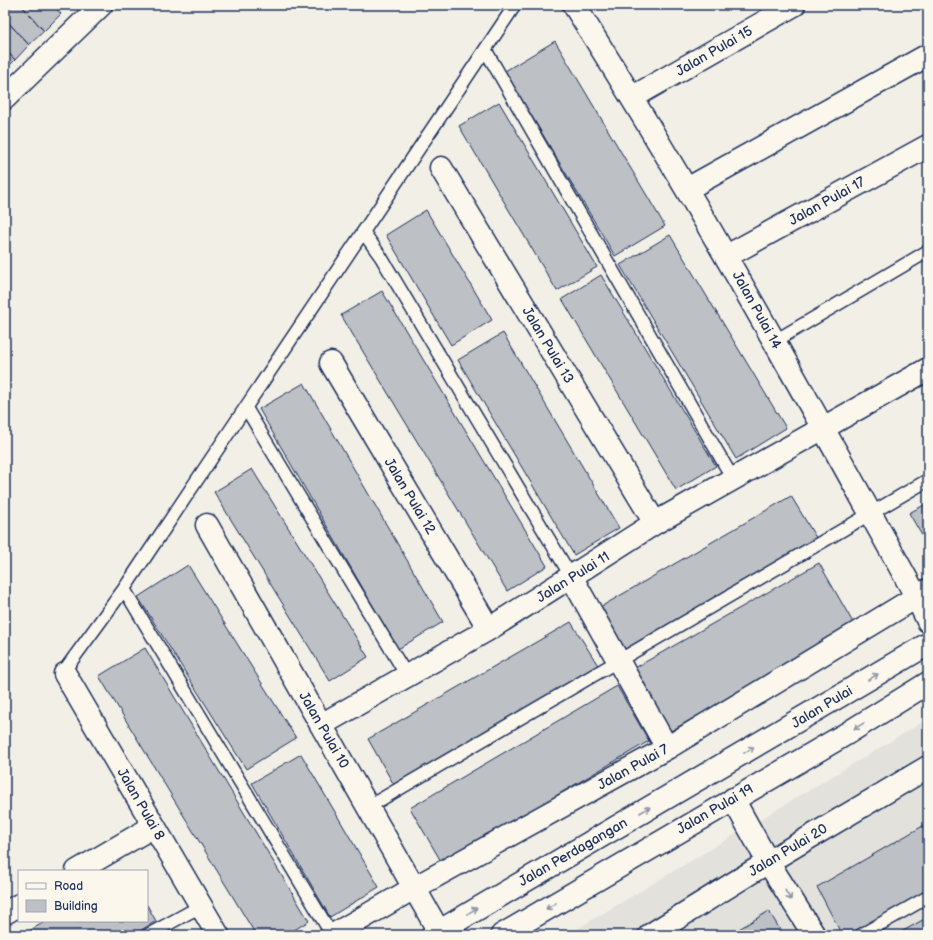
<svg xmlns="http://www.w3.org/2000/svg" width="933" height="940" viewBox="0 0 933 940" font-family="'Balsamiq Sans',sans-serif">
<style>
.built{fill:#e2e1dc}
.building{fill:#bdc0c4;stroke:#1b2f5e}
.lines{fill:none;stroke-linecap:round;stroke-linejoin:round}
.service-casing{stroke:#1b2f5e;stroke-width:15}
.minor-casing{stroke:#1b2f5e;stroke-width:25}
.secondary-casing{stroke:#1b2f5e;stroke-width:25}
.service{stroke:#fbf7ec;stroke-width:12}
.minor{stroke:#fbf7ec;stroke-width:22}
.secondary{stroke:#fbf7ec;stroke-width:22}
.oneway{stroke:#8b93a5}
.labels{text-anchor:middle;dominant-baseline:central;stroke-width:3;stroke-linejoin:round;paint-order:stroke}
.street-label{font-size:14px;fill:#1b2f5e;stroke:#fbf7ec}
</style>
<rect width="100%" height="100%" fill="#f2efe6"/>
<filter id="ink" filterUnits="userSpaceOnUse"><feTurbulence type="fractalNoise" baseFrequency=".025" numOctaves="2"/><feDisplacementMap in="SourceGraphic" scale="8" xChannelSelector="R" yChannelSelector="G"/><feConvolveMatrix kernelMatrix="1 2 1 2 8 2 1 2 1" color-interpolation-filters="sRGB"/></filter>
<g filter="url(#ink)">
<path class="built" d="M 928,719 L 928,935 L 567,935 Z"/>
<path class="building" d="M 5,5 L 21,5 L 44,31 L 29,45 L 5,19 Z
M 21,5 L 53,5 L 61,14 L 44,31 Z
M 5,19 L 29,45 L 15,60 L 5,49 Z
M 555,41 L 665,226 L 615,256 L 505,71 Z
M 5,49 L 15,60 L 5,70 Z
M 499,102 L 597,267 L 557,291 L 459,126 Z
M 426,210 L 492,320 L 451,345 L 386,235 Z
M 670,235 L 786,428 L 736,459 L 620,265 Z
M 601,275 L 716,466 L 676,490 L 562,299 Z
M 382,291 L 547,566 L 507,591 L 341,315 Z
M 503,333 L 619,528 L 574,555 L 458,360 Z
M 304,383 L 443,622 L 398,649 L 259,409 Z
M 252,469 L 368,657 L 330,681 L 214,492 Z
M 791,496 L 818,541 L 624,655 L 597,609 Z
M 928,503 L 928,546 L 909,513 Z
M 819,563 L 855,626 L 669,732 L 633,669 Z
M 188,565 L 296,738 L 246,769 L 138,597 Z
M 571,622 L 599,667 L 394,785 L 368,739 Z
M 145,648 L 309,921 L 286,935 L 256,935 L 99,676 Z
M 617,686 L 649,741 L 442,863 L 410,808 Z
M 301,754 L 379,887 L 330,917 L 252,783 Z
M 928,823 L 928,892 L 857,935 L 842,935 L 817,887 Z
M 147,905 L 156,921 L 133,935 L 22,935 L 46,921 L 147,921 Z
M 769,911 L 783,935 L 729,935 Z
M 928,917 L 928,935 L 896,935 Z"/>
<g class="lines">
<g class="service-casing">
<path id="service" d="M 486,51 L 733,479
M 364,233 L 381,257 L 572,578
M 775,341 L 928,251
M 246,408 L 407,676
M 124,589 L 332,935
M 65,674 L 67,667 L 124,589 L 515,5
M 368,807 L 928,480
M 148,935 L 201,906
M 861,935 L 928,897"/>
</g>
<g class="minor-casing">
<path id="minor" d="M 574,5 C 696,197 806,397 916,596 L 928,621
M 633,97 L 794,5
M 5,98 L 101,5
M 441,168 L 655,523
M 687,189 L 928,55
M 727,256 L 928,146
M 331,363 L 489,629
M 207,525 L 441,935
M 572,578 L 667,748
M 65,674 L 218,935
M 321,725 L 489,629 L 655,523 L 928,369
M 733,799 L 768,862 L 814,935
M 77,871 L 154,826
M 5,913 L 19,905
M 333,935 L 414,888 L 667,748 L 928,590
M 650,935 L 768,862 L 928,767"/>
</g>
<g class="secondary-casing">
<path id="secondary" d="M 433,935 L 928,644
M 502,935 L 846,734 L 928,683"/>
</g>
<use href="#service" class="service"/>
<use href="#minor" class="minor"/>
<use href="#secondary" class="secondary"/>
</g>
<defs><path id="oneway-shaft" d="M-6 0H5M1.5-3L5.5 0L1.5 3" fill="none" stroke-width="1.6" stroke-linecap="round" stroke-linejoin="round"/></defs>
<g class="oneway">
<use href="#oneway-shaft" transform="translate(873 677) rotate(-31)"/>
<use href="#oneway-shaft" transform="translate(859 726) rotate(148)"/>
<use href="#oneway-shaft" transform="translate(749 750) rotate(-31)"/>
<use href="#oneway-shaft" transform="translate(645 810) rotate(-30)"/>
<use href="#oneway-shaft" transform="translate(788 895) rotate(58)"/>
<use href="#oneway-shaft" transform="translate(551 906) rotate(149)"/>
<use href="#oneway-shaft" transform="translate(472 911) rotate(-31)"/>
</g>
</g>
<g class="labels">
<g class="street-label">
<text transform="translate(714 51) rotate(-30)">Jalan Pulai 15</text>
<text transform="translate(827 201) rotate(-29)">Jalan Pulai 17</text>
<text transform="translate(757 310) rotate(61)">Jalan Pulai 14</text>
<text transform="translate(548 345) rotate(59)">Jalan Pulai 13</text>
<text transform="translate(410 496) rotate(59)">Jalan Pulai 12</text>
<text transform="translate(573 577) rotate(-32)">Jalan Pulai 11</text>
<text transform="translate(822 707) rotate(-31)">Jalan Pulai</text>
<text transform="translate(324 730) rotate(60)">Jalan Pulai 10</text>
<text transform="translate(633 767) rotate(-29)">Jalan Pulai 7</text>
<text transform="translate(141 804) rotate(60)">Jalan Pulai 8</text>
<text transform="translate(715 809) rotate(-30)">Jalan Pulai 19</text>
<text transform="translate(788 850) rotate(-31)">Jalan Pulai 20</text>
<text transform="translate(573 852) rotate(-30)">Jalan Perdagangan</text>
</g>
</g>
<rect width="933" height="940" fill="none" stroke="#fbf7ec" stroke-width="20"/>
<rect x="10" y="10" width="913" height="920" fill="none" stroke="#1b2f5e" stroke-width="1.5" filter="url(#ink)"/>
<rect x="18" y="870" width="130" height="52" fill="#fbf7ec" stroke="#a1a7b3"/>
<rect x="26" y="883" width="20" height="6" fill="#fbf7ec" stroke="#a1a7b3"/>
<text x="54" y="890" font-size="12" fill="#1b2f5e">Road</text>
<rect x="26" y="900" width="20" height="12" fill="#bdc0c4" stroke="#a1a7b3"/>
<text x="54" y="910" font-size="12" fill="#1b2f5e">Building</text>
</svg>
